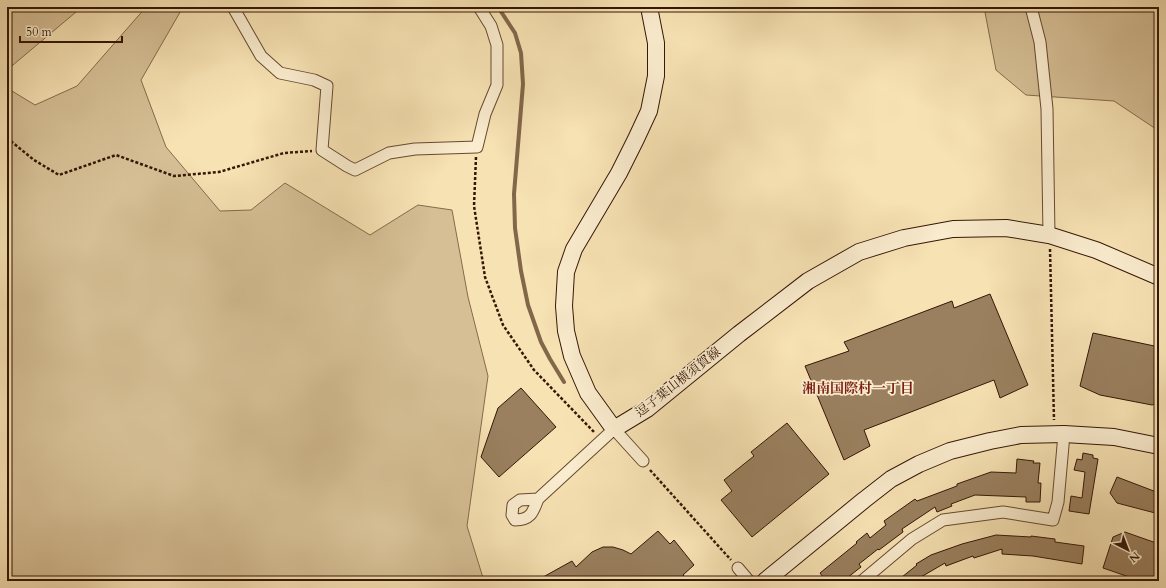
<svg xmlns="http://www.w3.org/2000/svg" width="1166" height="588" viewBox="0 0 1166 588" font-family="Cardo,'Noto Serif JP',serif">
<style>
.green{fill:#d6bf95;stroke:#866a4d}
.lines{fill:none;stroke-linecap:round;stroke-linejoin:round}
.stream{stroke:#82674a;stroke-width:4}
.building{fill:#9a805f;stroke:#351605}
.street-casing{stroke:#664930;stroke-width:13}
.secondary-casing{stroke:#351605;stroke-width:18}
.path{stroke:#351605;stroke-width:2.5;stroke-dasharray:3 2;stroke-linecap:butt}
.street{stroke:#faecce;stroke-width:11}
.secondary{stroke:#faecce;stroke-width:16}
.labels{text-anchor:middle;dominant-baseline:central;stroke-width:3.5;stroke-linejoin:round;paint-order:stroke}
.street-label{font-size:13px;fill:#351605;stroke:#faecce}
.neighbourhood-label{font-size:14px;font-weight:bold;fill:#7a1f14;stroke:#faecce}
</style>
<rect width="100%" height="100%" fill="#f7e2b3"/>
<filter id="stains"><feTurbulence type="fractalNoise" baseFrequency=".005" numOctaves="4"/><feColorMatrix values="0 0 0 0 .2 0 0 0 0 .09 0 0 0 0 .02 0 0 0 .5 -.17"/></filter>
<radialGradient id="worn" r=".72"><stop offset=".6" stop-color="#630" stop-opacity="0"/><stop offset="1" stop-color="#630" stop-opacity=".3"/></radialGradient>
<path class="green" d="M 7,7 L 82,7 L 7,70 Z
M 146,7 L 183,7 L 141,80 L 166,147 L 220,211 L 251,210 L 285,183 L 370,235 L 418,205 L 452,210 L 468,297 L 488,376 L 467,526 L 484,581 L 7,581 L 7,88 L 35,105 L 77,86 Z
M 984,7 L 1159,7 L 1159,131 L 1114,101 L 1026,95 L 996,70 Z"/>
<g class="lines">
<path class="stream" d="M 498,7 L 515,33 L 521,53 L 523,84 L 514,194 L 515,228 L 521,271 L 528,305 L 541,342 L 550,359 L 564,382"/>
</g>
<path class="building" d="M 990,294 L 1028,385 L 1000,398 L 994,380 L 864,430 L 870,446 L 844,460 L 805,366 L 849,351 L 844,342 L 952,301 L 954,308 Z
M 1093,333 L 1159,347 L 1159,403 L 1152,405 L 1100,395 L 1080,386 Z
M 521,388 L 556,427 L 499,477 L 481,457 L 498,408 Z
M 787,423 L 829,474 L 752,537 L 721,500 L 732,491 L 724,480 L 754,456 L 751,452 Z
M 1083,453 L 1093,455 L 1093,458 L 1098,459 L 1089,514 L 1069,511 L 1071,496 L 1082,498 L 1085,472 L 1074,470 L 1077,459 L 1082,460 Z
M 1017,459 L 1034,461 L 1033,463 L 1040,463 L 1038,483 L 1041,483 L 1040,502 L 1026,502 L 1026,497 L 975,495 L 951,504 L 952,506 L 937,512 L 935,507 L 902,529 L 903,532 L 879,550 L 878,549 L 859,564 L 861,567 L 843,581 L 826,581 L 820,573 L 857,543 L 856,542 L 867,533 L 870,538 L 886,525 L 884,521 L 915,499 L 917,501 L 957,486 L 957,484 L 991,472 L 1016,473 Z
M 1117,477 L 1159,493 L 1159,514 L 1117,503 L 1110,493 Z
M 658,531 L 670,544 L 674,540 L 694,565 L 683,575 L 688,581 L 536,581 L 572,561 L 576,567 L 592,552 L 603,547 L 613,547 L 623,550 L 631,554 Z
M 1125,532 L 1159,544 L 1159,581 L 1141,581 L 1103,568 L 1113,537 Z
M 996,535 L 1031,537 L 1031,536 L 1055,539 L 1055,542 L 1084,546 L 1082,564 L 1033,556 L 1002,554 L 1002,549 L 974,558 L 973,556 L 946,566 L 945,563 L 914,581 L 897,581 L 917,565 L 916,564 L 931,555 L 962,544 Z"/>
<g class="lines">
<g class="street-casing">
<path id="street" d="M 233,7 L 261,56 L 280,73 L 314,80 L 327,86 L 322,150 L 347,166 L 355,170 L 389,153 L 415,149 L 477,147 L 485,114 L 497,85 L 497,45 L 491,26 L 479,7
M 1031,7 L 1040,42 L 1047,109 L 1049,235
M 538,499 L 520,500 L 513,505 L 512,515 L 515,520 C 531,520 533,512 538,499 L 614,429 L 643,461
M 738,568 L 749,581
M 862,581 L 912,539 L 943,520 L 1003,512 L 1053,520 L 1058,502 L 1064,434"/>
</g>
<g class="secondary-casing">
<path id="secondary" d="M 649,7 L 656,43 L 656,76 L 649,111 L 636,139 L 619,173 L 574,249 L 566,272 L 564,306 L 566,331 L 572,356 L 588,393 L 614,429 L 647,409 L 739,334 L 808,281 L 859,252 L 904,238 L 953,229 L 1006,228 L 1049,235 L 1096,250 L 1159,277
M 765,581 L 864,500 L 891,479 L 919,464 L 950,451 L 990,441 L 1021,435 L 1064,434 L 1114,437 L 1159,446"/>
</g>
<path class="path" d="M 7,138 L 34,160 L 59,175 L 116,155 L 174,176 L 219,172 L 284,153 L 312,151
M 476,157 L 474,206 L 485,277 L 503,325 L 534,370 L 594,432
M 1050,249 L 1054,420
M 650,470 L 731,560"/>
<use href="#street" class="street"/>
<use href="#secondary" class="secondary"/>
</g>
<g class="labels">
<g class="street-label">
<text transform="translate(678 382) rotate(-38)">逗子葉山横須賀線</text>
</g>
<g class="neighbourhood-label">
<text x="858" y="388">湘南国際村一丁目</text>
</g>
</g>
<rect width="1166" height="588" fill="none" stroke="#f7e2b3" stroke-width="24"/>
<rect x="8" y="8" width="1150" height="572" fill="none" stroke="#351605" stroke-width="2"/>
<rect x="12" y="12" width="1142" height="564" fill="none" stroke="#351605"/>
<g transform="translate(1128 550) rotate(138)" stroke="#faecce" stroke-width="3" paint-order="stroke">
<path d="M0-3L7 15L0 10L-7 15Z" fill="#351605"/>
<text y="-6" font-size="11" font-weight="bold" text-anchor="middle" fill="#351605">N</text>
</g>
<path d="M20 36v6h102v-6" fill="none" stroke="#351605" stroke-width="2"/>
<text x="26" y="36" font-size="12" fill="#351605" stroke="#faecce" stroke-width="3" paint-order="stroke">50 m</text>
<rect width="100%" height="100%" filter="url(#stains)"/>
<rect width="100%" height="100%" fill="url(#worn)"/>
</svg>
